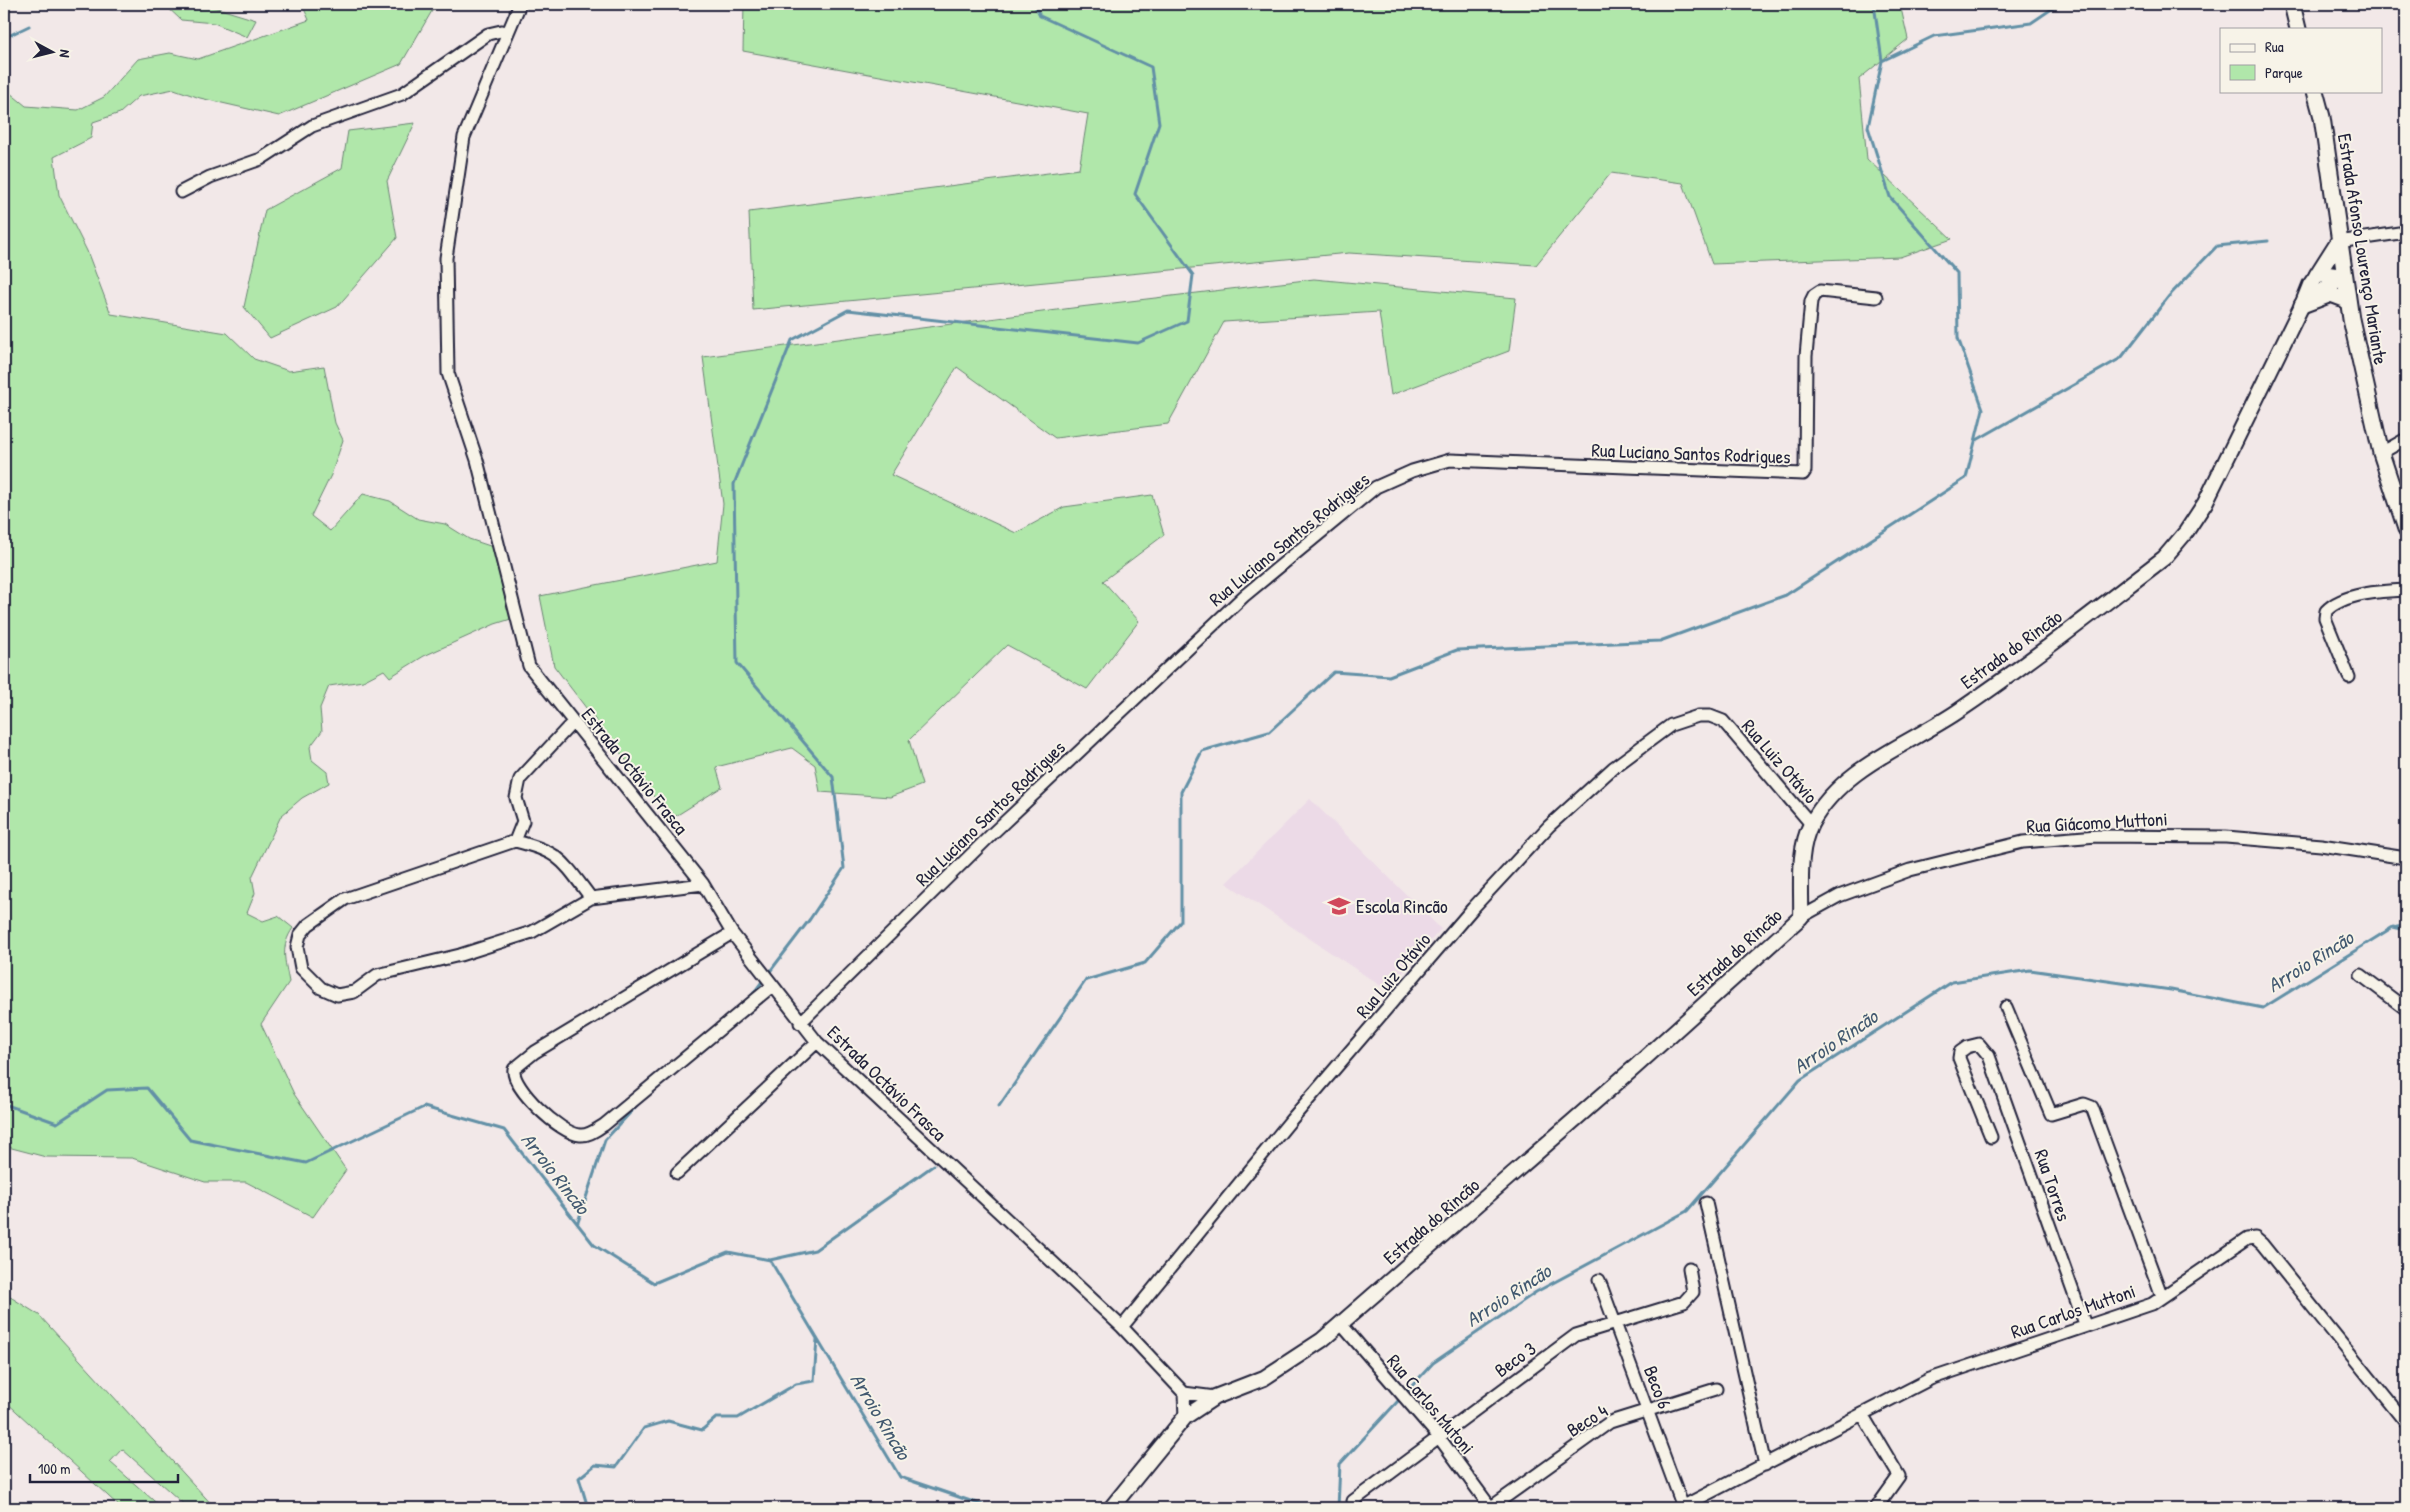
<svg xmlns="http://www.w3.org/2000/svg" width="2410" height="1512" viewBox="0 0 2410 1512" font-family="'Patrick Hand',sans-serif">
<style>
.built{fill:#ecdae7}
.green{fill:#b0e7aa;stroke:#698472}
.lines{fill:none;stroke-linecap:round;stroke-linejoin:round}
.stream{stroke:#6290a6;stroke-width:3}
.minor-casing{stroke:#22223b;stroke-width:15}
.tertiary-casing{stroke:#22223b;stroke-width:18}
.secondary-casing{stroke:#22223b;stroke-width:19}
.minor{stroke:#f7f3e8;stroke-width:11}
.tertiary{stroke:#f7f3e8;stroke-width:14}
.secondary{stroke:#f7f3e8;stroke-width:15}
.labels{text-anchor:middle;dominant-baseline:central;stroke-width:4;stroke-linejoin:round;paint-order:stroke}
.street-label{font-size:19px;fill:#22223b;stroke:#f7f3e8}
.poi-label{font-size:19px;fill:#22223b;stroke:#f7f3e8;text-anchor:start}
.water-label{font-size:20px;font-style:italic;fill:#425970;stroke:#f7f3e8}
</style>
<rect width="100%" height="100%" fill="#f2e8e8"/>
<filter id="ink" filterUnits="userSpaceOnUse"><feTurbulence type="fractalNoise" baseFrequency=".02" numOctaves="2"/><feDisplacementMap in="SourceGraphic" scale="10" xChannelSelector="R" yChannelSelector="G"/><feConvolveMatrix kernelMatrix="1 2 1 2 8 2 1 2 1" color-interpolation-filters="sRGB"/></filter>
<g filter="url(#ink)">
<path class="built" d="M 1310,799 L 1441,929 L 1387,990 L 1226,883 Z"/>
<path class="green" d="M 164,4 L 204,4 L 256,20 L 247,37 L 214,23 L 181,20 Z
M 302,4 L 436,4 L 401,64 L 279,116 L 200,98 L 174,89 L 139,96 L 120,113 L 93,122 L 91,138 L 54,157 L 59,195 L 87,251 L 111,314 L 227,333 L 254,359 L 289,371 L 324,366 L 335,423 L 343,440 L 331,475 L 311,516 L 330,531 L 363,494 L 390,501 L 418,519 L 445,524 L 469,539 L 493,547 L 511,619 L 495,624 L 424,656 L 390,677 L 384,670 L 363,681 L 329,686 L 320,708 L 322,731 L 310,747 L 312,760 L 327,772 L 329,783 L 302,798 L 281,816 L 252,877 L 255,893 L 247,913 L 263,921 L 278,916 L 293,928 C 280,947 285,960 289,982 L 261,1024 L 294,1094 L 346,1170 L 313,1217 L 246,1182 L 205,1182 L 132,1158 L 46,1157 L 4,1146 L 4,88 L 26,106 L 78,110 L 104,97 L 138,59 L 170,53 L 198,59 L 309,20 Z
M 744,4 L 1900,4 L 1908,39 L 1859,79 L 1867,159 L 1952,239 L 1900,257 L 1712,264 L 1683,183 L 1611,173 L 1536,265 L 1349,253 L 753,310 L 749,212 L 1079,169 L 1088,114 L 743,51 Z
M 415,123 L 387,181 L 397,238 L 337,307 L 270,338 L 244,307 L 265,210 L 342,168 L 348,131 Z
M 1314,279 L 1516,298 L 1509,351 L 1391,395 L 1379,312 L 1224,322 L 1168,424 L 1055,438 L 957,367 L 891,475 L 1016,533 L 1064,507 L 1152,495 L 1164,535 L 1103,581 L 1139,621 L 1087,689 L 1007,645 L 909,740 L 922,785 L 890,797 L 820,792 L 815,765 L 792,748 L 716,767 L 722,787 L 671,819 L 554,666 L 540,596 L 717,561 L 723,504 L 703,357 L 1080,307 Z
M 4,1293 L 39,1315 L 215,1508 L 188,1508 L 122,1449 L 110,1462 L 162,1508 L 121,1508 L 4,1400 Z"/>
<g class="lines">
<path class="stream" d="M 4,38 L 29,26
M 1882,61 L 1934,36 L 2031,23 L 2059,4
M 1975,441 L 2121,358 L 2169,296 L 2217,246 L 2268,241
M 2397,927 L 2406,926
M 768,974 L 810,919 L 844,868 L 833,777 L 737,663 L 734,484 L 792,340 L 848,310 L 1138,343 L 1187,321 L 1193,275 L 1135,194 L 1159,123 L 1151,67 L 1040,16 L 1034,4
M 750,998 L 764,979
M 4,1104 L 57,1123 L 107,1090 L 147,1088 L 190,1140 L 306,1163 L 424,1107 L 504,1130 L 594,1245 L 654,1283 L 728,1252 L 770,1260 L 900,1477 L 991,1508
M 999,1106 L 1086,980 L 1145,963 L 1181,921 L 1181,792 L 1202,751 L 1269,732 L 1334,672 L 1389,676 L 1457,650 L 1660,641 L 1786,595 L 1966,478 L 1983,409 L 1958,338 L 1957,273 L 1890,197 L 1868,127 L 1882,61 L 1874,4
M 578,1222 L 605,1140 L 641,1101
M 770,1260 L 815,1250 L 934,1165
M 588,1508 L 579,1478 L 595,1465 L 616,1467 L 644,1428 L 668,1421 L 702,1430 L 716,1418 L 738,1418 L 796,1384 L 814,1381 L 817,1339
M 1338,1508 L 1340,1464 L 1433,1363 L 1536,1292 L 1687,1211 L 1800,1080 L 1952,982 L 2030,970 L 2171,990 L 2263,1008 L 2393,927 L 2406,930"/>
<g class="minor-casing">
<path id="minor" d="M 520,4 L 464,137 L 446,258 L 448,373 L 477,460 L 529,666 L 703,884 L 732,933 L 817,1042 L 1122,1327 L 1184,1393 L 1185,1417
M 181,192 L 210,177 L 261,159 L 312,126 L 402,94 L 488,34 L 501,31 L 508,32
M 2338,242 L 2406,232
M 2381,453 L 2406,439
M 2349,677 L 2325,618 L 2326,611 C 2343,593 2382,591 2406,590
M 573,722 L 520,779 L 516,798 L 523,821 L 515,841 L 345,899 L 308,925 L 300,935 L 297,947 L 301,968 L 321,988 L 337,995 L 354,992 L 377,975 L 460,955 L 532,932 L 591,898 L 703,884
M 515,841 C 561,852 563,861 591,898
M 1801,917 L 1839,896 L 1910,870 L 2023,842 L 2097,836 L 2226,837 L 2321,845 L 2406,858
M 732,933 L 535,1052 L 514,1069 C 511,1088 561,1134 580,1135 C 589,1136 597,1129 604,1125 L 772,986
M 2361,975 L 2406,1009
M 2006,1007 L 2051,1114 L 2084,1104 L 2092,1107 L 2162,1297
M 800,1023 L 993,833 L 1244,596 L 1376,487 L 1412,471 L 1450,460 L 1803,474 L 1805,471 L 1806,356 L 1811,301 L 1814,295 L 1820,291 L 1876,297
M 1991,1137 L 1959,1058 L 1960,1052 L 1967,1047 L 1979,1044 L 1989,1056 L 2085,1325
M 677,1173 L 817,1042
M 1706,1203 L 1765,1465
M 1599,1280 L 1683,1507
M 1341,1324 L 1438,1436 L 1491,1508
M 1122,1327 L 1291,1120 L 1473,908 L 1549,826 L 1613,768 L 1671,725 L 1698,716 L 1710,716 L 1723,721 L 1811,824
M 1184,1393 L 1215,1397
M 1862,1414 L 1899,1476 L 1876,1508
M 1353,1501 L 1576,1335 L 1684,1302 L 1693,1292 L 1689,1268
M 1490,1508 L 1610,1422 L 1716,1389
M 1680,1508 L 1930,1379 L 2152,1304 L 2247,1239 L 2255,1238 L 2262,1244 L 2406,1423"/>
</g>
<g class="tertiary-casing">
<path id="tertiary" d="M 2311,299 L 2343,276
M 1111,1508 L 1185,1417 L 1215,1397 L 1264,1378 L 1322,1340 L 1635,1067 L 1801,917 C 1802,888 1797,851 1811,824 C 1842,767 1906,746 1957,712 C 2028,664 2096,610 2164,558 L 2186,532 L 2205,503 L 2302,305 L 2310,285 L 2317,275 L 2328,274 L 2343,276"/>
</g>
<g class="secondary-casing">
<path id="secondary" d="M 2292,4 L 2298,29
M 2315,91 L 2322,117 L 2351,319 L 2381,453 L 2406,529
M 2317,275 L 2338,242
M 2302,305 L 2331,294 L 2347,300"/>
</g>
<use href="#minor" class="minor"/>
<use href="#tertiary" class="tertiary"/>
<use href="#secondary" class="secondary"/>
</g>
</g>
<defs>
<g id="school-bare" transform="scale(1.725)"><path d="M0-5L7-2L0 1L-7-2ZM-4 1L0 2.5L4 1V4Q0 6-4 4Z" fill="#d1495b" stroke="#f7f3e8" stroke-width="2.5" paint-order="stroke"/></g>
</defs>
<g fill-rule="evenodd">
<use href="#school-bare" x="1339" y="906"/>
</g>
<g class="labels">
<g class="street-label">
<text transform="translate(2363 249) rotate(81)">Estrada Afonso Lourenço Mariante</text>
<text transform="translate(1691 453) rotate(2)">Rua Luciano Santos Rodrigues</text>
<text transform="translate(1289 539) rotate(-39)">Rua Luciano Santos Rodrigues</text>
<text transform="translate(2011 649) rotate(-36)">Estrada do Rincão</text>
<text transform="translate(1780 761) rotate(49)">Rua Luiz Otávio</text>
<text transform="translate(635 771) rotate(51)">Estrada Octávio Frasca</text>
<text transform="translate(990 813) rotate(-44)">Rua Luciano Santos Rodrigues</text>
<text transform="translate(2097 822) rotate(-3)">Rua Giácomo Muttoni</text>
<text transform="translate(1734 952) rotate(-42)">Estrada do Rincão</text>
<text transform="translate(1393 975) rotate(-50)">Rua Luiz Otávio</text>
<text transform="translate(887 1083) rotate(44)">Estrada Octávio Frasca</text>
<text transform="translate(2053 1185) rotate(71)">Rua Torres</text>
<text transform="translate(1431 1221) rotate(-41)">Estrada do Rincão</text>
<text transform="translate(2073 1311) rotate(-19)">Rua Carlos Muttoni</text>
<text transform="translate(1515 1359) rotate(-36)">Beco 3</text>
<text transform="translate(1658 1387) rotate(69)">Beco 6</text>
<text transform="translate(1431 1404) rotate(50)">Rua Carlos Mutoni</text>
<text transform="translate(1587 1420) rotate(-32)">Beco 4</text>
</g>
<g class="poi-label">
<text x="1356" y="906">Escola Rincão</text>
</g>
<g class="water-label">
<text transform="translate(2310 961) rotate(-32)">Arroio Rincão</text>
<text transform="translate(1835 1041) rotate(-34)">Arroio Rincão</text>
<text transform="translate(556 1173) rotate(52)">Arroio Rincão</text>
<text transform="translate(1508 1295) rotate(-33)">Arroio Rincão</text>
<text transform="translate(881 1416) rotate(59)">Arroio Rincão</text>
</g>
</g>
<rect width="2410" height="1512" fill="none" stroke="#f7f3e8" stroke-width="20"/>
<rect x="10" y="10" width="2390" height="1492" fill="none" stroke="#22223b" stroke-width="2" filter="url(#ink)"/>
<rect x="2220" y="28" width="162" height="65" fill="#f7f3e8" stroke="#a29fa3"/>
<rect x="2230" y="44" width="25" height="8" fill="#f7f3e8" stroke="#a29fa3"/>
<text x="2265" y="52" font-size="15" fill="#22223b">Rua</text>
<rect x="2230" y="65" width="25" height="15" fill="#b0e7aa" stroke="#a29fa3"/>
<text x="2265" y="78" font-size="15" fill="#22223b">Parque</text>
<g transform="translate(52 52) rotate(97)" stroke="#f7f3e8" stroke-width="4" paint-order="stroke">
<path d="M0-4L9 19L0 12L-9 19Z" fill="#22223b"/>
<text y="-8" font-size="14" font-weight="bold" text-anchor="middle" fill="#22223b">N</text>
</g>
<path d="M30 1474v8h148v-8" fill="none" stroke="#22223b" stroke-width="2.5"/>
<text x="38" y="1474" font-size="15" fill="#22223b" stroke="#f7f3e8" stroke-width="4" paint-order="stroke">100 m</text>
</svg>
